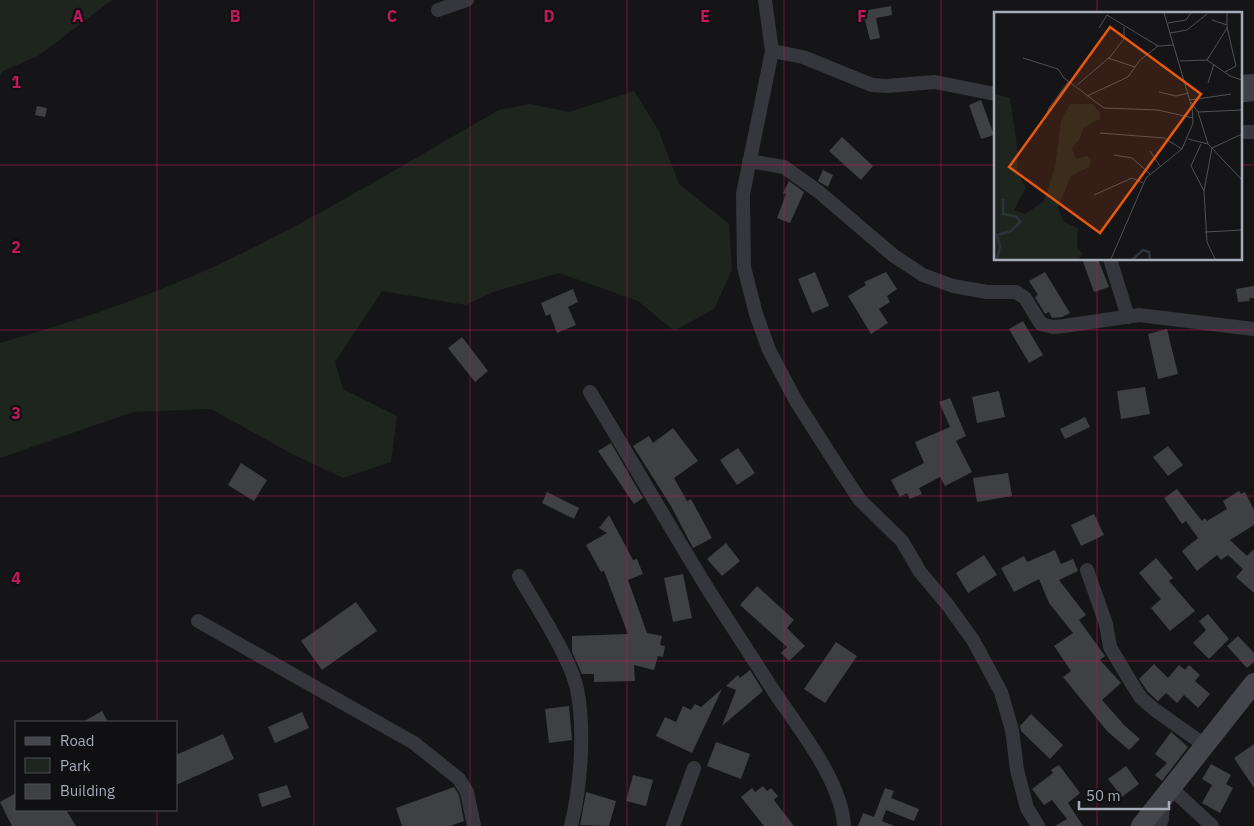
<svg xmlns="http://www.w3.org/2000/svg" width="1254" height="826" viewBox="0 0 1254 826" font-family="'IBM Plex Sans',sans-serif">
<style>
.green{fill:#1d251e}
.building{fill:#3f4044}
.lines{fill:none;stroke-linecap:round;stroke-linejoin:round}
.street{stroke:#36373c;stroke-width:14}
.secondary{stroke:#44464c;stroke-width:20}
.grid{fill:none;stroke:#c2185b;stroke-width:1;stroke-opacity:0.55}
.inset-river{fill:none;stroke:#2b333b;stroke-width:2.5}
.inset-road{fill:none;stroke:#4f5157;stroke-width:1}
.view{fill:#e8590c;fill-opacity:0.15;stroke:#e8590c;stroke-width:2.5}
.inset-edge{fill:none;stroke:#a6abb8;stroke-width:2.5}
.grid-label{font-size:16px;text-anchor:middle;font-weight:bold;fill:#c2185b;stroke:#101012;stroke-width:4.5;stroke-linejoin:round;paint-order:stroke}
</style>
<rect width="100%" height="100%" fill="#151517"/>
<path class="green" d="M 0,0 L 112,0 L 38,56 L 3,71 L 0,76 Z
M 634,91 L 659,131 L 679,184 L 729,224 L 732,270 L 714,309 L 674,331 L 638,301 L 559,273 L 493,292 L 466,305 L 382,291 L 335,362 L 343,389 L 397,416 L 391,462 L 343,478 L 292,454 L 211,409 L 133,412 L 0,458 L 0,343 C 66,324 130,303 193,276 C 299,230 398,167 499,110 L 530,104 L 569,112 Z"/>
<path class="building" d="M 891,6 L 892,15 L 876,18 L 880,38 L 870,40 L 865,20 L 859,21 L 857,12 Z
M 1254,74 L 1254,101 L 1240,103 L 1240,75 Z
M 981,100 L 994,135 L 981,139 L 969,105 Z
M 37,106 L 47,108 L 45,117 L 35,115 Z
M 842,137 L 873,166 L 861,180 L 829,151 Z
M 823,170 L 833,175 L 828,187 L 818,181 Z
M 789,181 L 804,192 L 790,223 L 777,218 L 786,194 L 783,193 Z
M 1082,259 L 1098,259 L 1109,287 L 1094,292 Z
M 815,272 L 829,306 L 812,313 L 798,279 Z
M 886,272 L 897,289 L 887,296 L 890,302 L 879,309 L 888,323 L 871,334 L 848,296 L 866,285 L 864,282 Z
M 1045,272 L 1070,313 L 1062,317 L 1052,318 L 1049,312 L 1045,314 L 1035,297 L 1038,295 L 1029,281 Z
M 1254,286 L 1254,298 L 1249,298 L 1250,301 L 1238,302 L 1236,289 Z
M 573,289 L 578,302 L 568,307 L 576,325 L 557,333 L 550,314 L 546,316 L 541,303 Z
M 1023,321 L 1043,355 L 1029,363 L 1009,329 Z
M 1167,329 L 1178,374 L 1158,379 L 1148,334 Z
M 462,337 L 488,371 L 475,382 L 448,348 Z
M 1145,387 L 1150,414 L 1121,419 L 1117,391 Z
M 999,391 L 1005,417 L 977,423 L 972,397 Z
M 950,398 L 966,436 L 956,441 L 972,472 L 945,486 L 940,477 L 919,488 L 922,494 L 910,499 L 907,493 L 900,497 L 891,480 L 924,463 L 915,442 L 950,427 L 939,402 Z
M 1085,417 L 1090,427 L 1065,439 L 1060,429 Z
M 673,428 L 698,461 L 674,478 L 687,501 L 691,499 L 712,538 L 693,548 L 671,506 L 633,446 L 649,436 L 653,443 Z
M 611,443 L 643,498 L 634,504 L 598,451 Z
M 1168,446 L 1183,465 L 1168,476 L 1153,457 Z
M 738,448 L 755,473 L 737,485 L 720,460 Z
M 241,463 L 267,480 L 254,501 L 228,485 Z
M 1008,473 L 1012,496 L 977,502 L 973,478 Z
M 1177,489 L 1202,521 L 1205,518 L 1207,521 L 1227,509 L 1223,501 L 1239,491 L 1241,494 L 1245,492 L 1254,510 L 1254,525 L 1230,540 L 1247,556 L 1254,549 L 1254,593 L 1236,577 L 1243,569 L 1228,555 L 1221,560 L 1217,555 L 1197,571 L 1182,551 L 1198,538 L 1186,521 L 1182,524 L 1164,498 Z
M 547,492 L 579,508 L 574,519 L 542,503 Z
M 1094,514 L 1104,535 L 1081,546 L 1071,525 Z
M 609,515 L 633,560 L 637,559 L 643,574 L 628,580 L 647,633 L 662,636 L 660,645 L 665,646 L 663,657 L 658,656 L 654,670 L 634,665 L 635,681 L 594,682 L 594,674 L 582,674 L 572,652 L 572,636 L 628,634 L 604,571 L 601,572 L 586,545 L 607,533 L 599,528 Z
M 726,543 L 740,561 L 722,576 L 707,559 Z
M 1055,550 L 1061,564 L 1073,559 L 1078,571 L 1059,580 L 1086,615 L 1079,620 L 1105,656 L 1100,660 L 1121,683 L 1102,700 L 1125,726 L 1140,739 L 1129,750 L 1107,731 L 1063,677 L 1071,671 L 1054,646 L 1073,633 L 1049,603 L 1039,579 L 1014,592 L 1001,568 L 1024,556 L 1027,562 Z
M 984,555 L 997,575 L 968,593 L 956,573 Z
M 1156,558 L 1173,578 L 1169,581 L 1195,611 L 1170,631 L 1151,608 L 1161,599 L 1139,573 Z
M 683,574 L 692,618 L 673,622 L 664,578 Z
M 757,586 L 794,620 L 787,628 L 805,646 L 789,661 L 781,653 L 787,647 L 740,605 Z
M 356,602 L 377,631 L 322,670 L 301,641 Z
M 1208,614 L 1229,639 L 1209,659 L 1193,643 L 1206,630 L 1199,621 Z
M 1238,636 L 1254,653 L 1254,662 L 1247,668 L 1227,646 Z
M 836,642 L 857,656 L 825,703 L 804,689 Z
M 1154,664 L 1168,678 L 1179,665 L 1185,670 L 1189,665 L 1200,675 L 1195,681 L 1210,694 L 1198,708 L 1184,695 L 1177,703 L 1166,693 L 1158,701 L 1148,692 L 1139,679 Z
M 750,670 L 763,691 L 722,726 L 736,690 L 726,686 L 738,675 L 740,678 Z
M 722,689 L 692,753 L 656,736 L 665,717 L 676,722 L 683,706 L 691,710 L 695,704 L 701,707 Z
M 569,706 L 572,740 L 549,743 L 545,709 Z
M 102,711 L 108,722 L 83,722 Z
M 302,712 L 309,728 L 275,743 L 268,727 Z
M 1031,714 L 1063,745 L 1050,759 L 1021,731 L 1020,726 Z
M 1171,732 L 1188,747 L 1162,781 L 1155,775 L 1167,763 L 1155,754 Z
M 223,734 L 234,759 L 176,785 L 176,755 Z
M 716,742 L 750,754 L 741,779 L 707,766 Z
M 1254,744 L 1254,788 L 1234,758 Z
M 1211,764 L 1231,775 L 1226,784 L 1233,788 L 1220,813 L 1202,803 L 1212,785 L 1202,779 Z
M 1059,765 L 1080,793 L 1068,803 L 1083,826 L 1055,826 L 1067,819 L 1052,800 L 1044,805 L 1032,789 L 1053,773 L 1051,770 Z
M 1126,766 L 1139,784 L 1122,797 L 1108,779 Z
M 633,775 L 653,780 L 646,806 L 626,801 Z
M 287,785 L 291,797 L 262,807 L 258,794 Z
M 763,786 L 767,791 L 771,788 L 778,796 L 774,800 L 794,826 L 764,826 L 741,797 L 752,788 L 755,792 Z
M 454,787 L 459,795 L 464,821 L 450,826 L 402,826 L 396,808 Z
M 885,788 L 894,791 L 891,798 L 919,809 L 914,821 L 886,810 L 882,821 L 894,826 L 858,826 L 863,813 L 874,817 Z
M 586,792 L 616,801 L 609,826 L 580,825 Z
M 16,793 L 16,810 L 66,810 L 76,826 L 12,826 L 0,802 Z"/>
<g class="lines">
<path class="street" d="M 765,0 L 772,51 L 743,194 L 744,267 L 756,314 L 769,350 L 796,401 L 840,470 L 860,500 L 902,541 L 920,572 L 947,604 L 973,640 L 1001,692 L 1012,730 L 1017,770 L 1023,793 L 1027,808 L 1038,826
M 438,10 L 467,0
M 772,51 L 803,57 L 872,85 L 887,86 L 935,82 L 995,94
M 1240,132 L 1254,132
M 749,161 L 784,167 L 819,192 L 894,256 L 923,275 L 953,286 L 987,292 L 1016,292 L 1025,298 L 1041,324 L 1053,327 L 1064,326 L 1139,315 L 1254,329
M 1110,259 L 1128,317
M 590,392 C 631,459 670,528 711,594 C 733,628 755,662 777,696 C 801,731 842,783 844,826
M 1087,570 L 1106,624 L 1110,647 L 1132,684 L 1141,698 L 1155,710 L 1206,746
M 519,576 C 536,606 570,657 577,689 C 585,729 581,786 571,826
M 198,621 L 414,743 L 459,779 L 467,792 L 474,826
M 1171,788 L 1212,826
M 673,826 L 694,768
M 1159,826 L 1162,819 L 1163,798"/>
<path class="secondary" d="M 1141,826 L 1254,683"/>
</g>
<path class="grid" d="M 157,0 L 157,722M 314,0 L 314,826M 470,0 L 470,826M 627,0 L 627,826M 784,0 L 784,826M 941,0 L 941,826M 1097,0 L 1097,14M 0,165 L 995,165M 1240,165 L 1254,165M 1097,259 L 1097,826M 0,330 L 1254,330M 0,496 L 1254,496M 0,661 L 1254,661M 157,810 L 157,826"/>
<g transform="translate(994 12)">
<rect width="248" height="248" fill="#151517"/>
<path d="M 0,82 L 16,86 L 24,141 L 23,160 L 32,176 L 20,198 L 31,202 L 50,189 L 61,155 L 67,108 L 76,92 L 98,92 L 106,100 L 106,107 L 90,115 L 86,127 L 78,136 L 82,147 L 93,144 L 97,148 L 95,155 L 77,164 L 64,195 L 70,210 L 84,216 L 83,235 L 89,242 L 84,247 L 0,247 Z" fill="#1d251e"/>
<path class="inset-river" d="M 3,247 L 6,234 L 3,223 L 17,219 L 26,210 L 23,205 L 9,202 L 9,187M 139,247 L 149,238 L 155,240 L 156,247"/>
<path class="inset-road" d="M 218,8 L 233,13M 174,11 L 192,8 L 197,1M 105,16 L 113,3 L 164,34 L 180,33M 176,21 L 193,18 L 213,2M 29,46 L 64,57 L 70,66 L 110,96 L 164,98 L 199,106M 114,46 L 141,55M 213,48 L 233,16 L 233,1M 186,49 L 213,48 L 236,64 L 248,68M 231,60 L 242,54 L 233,15M 214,71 L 220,52M 83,73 L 116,45 L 130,27 L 130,15M 248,75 L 248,93M 165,80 L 182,84 L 195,81M 93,84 L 134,65 L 146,48 L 164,34M 196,88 L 237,82M 197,90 L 204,100 L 214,132 L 248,168M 204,100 L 248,98M 51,107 L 55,96 L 75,69M 106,121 L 170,126 L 188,137M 194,127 L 214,132M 207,132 L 197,154 L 210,179 L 213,230 L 221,247M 156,139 L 166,154M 120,143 L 138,146 L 156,162M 210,179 L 218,136 L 248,122M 100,183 L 138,166 L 149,171M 211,220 L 248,218M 117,247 L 152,166 L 188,137 L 199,111 L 198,96 L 170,1"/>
<path class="view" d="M 116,15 L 207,82 L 106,221 L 15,155 Z"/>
<rect width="248" height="248" class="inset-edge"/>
</g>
<g class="grid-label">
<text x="78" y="22">A</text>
<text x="235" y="22">B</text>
<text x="392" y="22">C</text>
<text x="549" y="22">D</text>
<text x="705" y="22">E</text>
<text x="862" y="22">F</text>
<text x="16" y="88">1</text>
<text x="16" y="253">2</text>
<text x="16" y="419">3</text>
<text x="16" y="584">4</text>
</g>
<rect x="15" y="721" width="162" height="90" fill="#101012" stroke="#4c4e54"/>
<rect x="25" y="737" width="25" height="8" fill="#44464c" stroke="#4c4e54"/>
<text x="60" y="746" font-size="15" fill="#a6abb8">Road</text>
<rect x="25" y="758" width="25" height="15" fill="#1d251e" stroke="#4c4e54"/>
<text x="60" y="771" font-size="15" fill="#a6abb8">Park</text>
<rect x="25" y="784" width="25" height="15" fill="#3f4044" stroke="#4c4e54"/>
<text x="60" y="796" font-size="15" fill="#a6abb8">Building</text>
<path d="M1079 801v8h90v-8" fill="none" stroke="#a6abb8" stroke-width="2.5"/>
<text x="1086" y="801" font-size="15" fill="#a6abb8" stroke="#101012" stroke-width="4" paint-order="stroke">50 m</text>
</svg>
